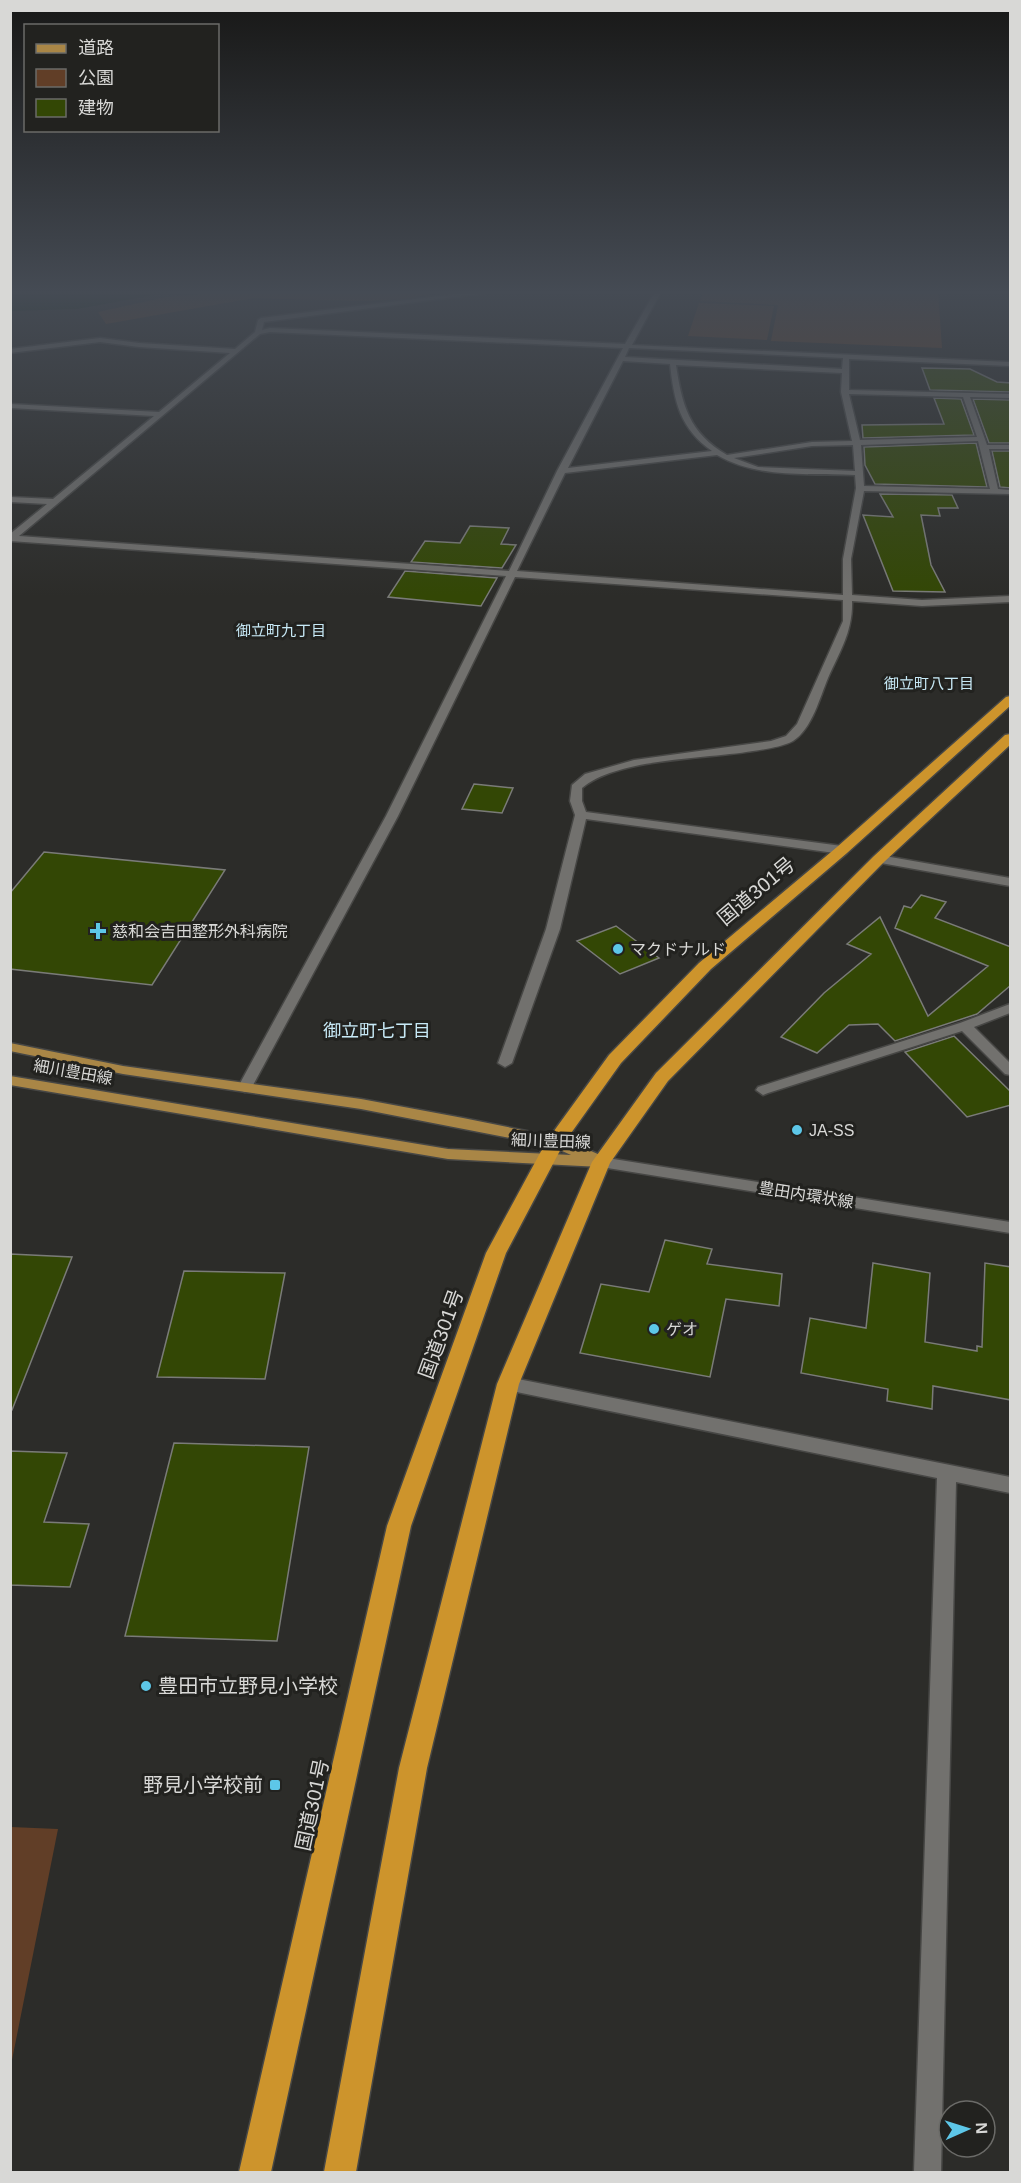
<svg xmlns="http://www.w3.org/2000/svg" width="1021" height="2183" viewBox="0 0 1021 2183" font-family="Helvetica,'Noto Sans JP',sans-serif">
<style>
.green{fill:#613e27}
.water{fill:#011d08}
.building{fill:#334705;stroke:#7a7b78;stroke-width:1.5}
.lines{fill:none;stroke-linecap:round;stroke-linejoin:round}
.minor-casing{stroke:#474745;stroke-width:3}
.major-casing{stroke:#474745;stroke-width:3}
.highway-casing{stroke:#474745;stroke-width:3}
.minor{fill:#72716e;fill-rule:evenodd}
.major{fill:#a98646;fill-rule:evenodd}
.highway{fill:#cd942c;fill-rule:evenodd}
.poi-dot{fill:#5dc7e8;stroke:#22221f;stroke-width:2}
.labels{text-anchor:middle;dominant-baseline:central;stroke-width:6;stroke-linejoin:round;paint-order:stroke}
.far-neighbourhood-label{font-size:15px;fill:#c7e9f6;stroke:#22221f}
.poi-label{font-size:16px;fill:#d8d8d6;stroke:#22221f;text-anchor:start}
.street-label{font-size:16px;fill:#d8d8d6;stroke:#22221f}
.neighbourhood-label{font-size:18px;fill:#c7e9f6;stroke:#22221f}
.near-street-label{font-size:20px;fill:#d8d8d6;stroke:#22221f}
.near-poi-label{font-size:20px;fill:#d8d8d6;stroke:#22221f;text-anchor:start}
</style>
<rect width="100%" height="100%" fill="#2c2c29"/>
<path class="green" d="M 260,290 L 437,290 L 440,292 L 406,299 L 362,301 L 254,298 L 106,324 L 98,312 L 166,297 Z
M 704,290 L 938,290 L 942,348 L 771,341 L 778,305 L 700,301 Z
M 699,303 L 774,306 L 767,340 L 688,336 Z
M 11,1827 L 58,1829 L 11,2065 L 10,1827 Z"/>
<path class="water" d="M 11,290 L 206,290 L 166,293 L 77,309 L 11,311 Z"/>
<path class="building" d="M 922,368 L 970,369 L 997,382 L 1011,383 L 1011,392 L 930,390 Z
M 934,398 L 961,399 L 974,435 L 863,438 L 862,425 L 944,424 Z
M 973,399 L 1011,400 L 1011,443 L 989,443 Z
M 976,443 L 987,487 L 875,484 L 865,465 L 864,447 Z
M 992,451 L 1011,451 L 1011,488 L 1000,487 Z
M 880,494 L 952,495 L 958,508 L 938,508 L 940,516 L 921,515 L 931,565 L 945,592 L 893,591 L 863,515 L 893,517 Z
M 470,526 L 509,528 L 501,544 L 516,545 L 502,568 L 411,562 L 425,541 L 460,543 Z
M 405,571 L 497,578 L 481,606 L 388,597 Z
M 474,784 L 513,788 L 502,813 L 462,809 Z
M 44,852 L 225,870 L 152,985 L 10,969 L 10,893 Z
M 921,895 L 946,902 L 935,918 L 1011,947 L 1011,985 L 977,1014 L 895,1041 L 878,1024 L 849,1025 L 817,1053 L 781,1037 L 824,993 L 871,954 L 847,944 L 880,917 L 928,1016 L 988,966 L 895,928 L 904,906 L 911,908 Z
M 616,926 L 659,958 L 620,974 L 577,941 Z
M 954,1036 L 1011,1092 L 1011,1105 L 967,1117 L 905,1052 Z
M 665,1240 L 712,1249 L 707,1264 L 782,1274 L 779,1306 L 726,1299 L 710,1377 L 580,1353 L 601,1284 L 649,1292 Z
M 10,1254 L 72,1257 L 12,1410 L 10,1410 Z
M 873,1263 L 930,1273 L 925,1342 L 977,1351 L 977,1346 L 982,1347 L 985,1263 L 1011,1267 L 1011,1400 L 933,1386 L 932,1409 L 887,1401 L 888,1389 L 801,1373 L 810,1318 L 866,1328 Z
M 184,1271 L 285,1273 L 265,1379 L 157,1377 Z
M 174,1443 L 309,1447 L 277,1641 L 125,1636 Z
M 10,1451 L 67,1453 L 44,1522 L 89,1524 L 70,1587 L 10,1585 Z"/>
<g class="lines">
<g class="minor-casing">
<path id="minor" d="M 487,290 L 507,290 L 264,322 L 262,330 L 270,328 L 625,344 L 656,290 L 662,290 L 632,345 L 1010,362 L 1010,366 L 849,359 L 849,390 L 1010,394 L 1010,398 L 970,397 L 987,445 L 1010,445 L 1010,449 L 989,449 L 998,489 L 1010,490 L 1010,494 L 864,491 L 851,559 L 852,595 L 922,600 L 1010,596 L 1010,602 L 922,606 L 852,601 C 853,631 840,651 828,678 C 820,697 812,729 793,741 C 782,747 766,749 753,751 C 706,759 617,758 582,788 L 582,801 L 586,812 L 842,846 L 848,850 L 842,854 L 586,819 L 560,929 L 512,1063 L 505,1067 L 498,1063 L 546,929 L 575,815 L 570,801 L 572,785 L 585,774 L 634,760 L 771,741 L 786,736 L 797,724 L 843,621 L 843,600 L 515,577 L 398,816 L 252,1087 L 245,1092 L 240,1090 L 238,1087 L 386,816 L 506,576 L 10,541 L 10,534 L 47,504 L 10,502 L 10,497 L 53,499 L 154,416 L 10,408 L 10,404 L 159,412 L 230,353 L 139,347 L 100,342 L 10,353 L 10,349 L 100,338 L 139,343 L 235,349 L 255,332 L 258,320 L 261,318 ZM 270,332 L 623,348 L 557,471 L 509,571 L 19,536 L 260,334 ZM 629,348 L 843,358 L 842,369 L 625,357 ZM 623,361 L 670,364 C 674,401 680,429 712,451 L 568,468 ZM 676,365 L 842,373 L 841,392 L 852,441 L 812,442 L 727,455 C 689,433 682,405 676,365 ZM 849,394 L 963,397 L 977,437 L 860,440 ZM 978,441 L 990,489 L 864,486 L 861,445 ZM 853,445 L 855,471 L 758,467 L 734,458 L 812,446 ZM 717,455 C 758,479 809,473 855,475 L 856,488 L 843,559 L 843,595 L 517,571 L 565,473 Z
M 879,855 L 1010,878 L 1010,886 L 875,862 L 873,859 Z
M 1010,1004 L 1010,1013 L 974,1027 L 1010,1063 L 1010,1075 L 1005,1074 L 962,1031 L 768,1093 L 763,1095 L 756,1090 L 758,1087 L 960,1023 Z
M 601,1157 L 1010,1222 L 1010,1233 L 595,1166 L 593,1162 L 595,1158 Z
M 508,1377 L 1010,1477 L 1010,1493 L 956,1482 L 941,2172 L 914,2172 L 937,1478 L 502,1389 L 499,1384 L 502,1379 Z"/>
</g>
<g class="major-casing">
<path id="major" d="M 10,1043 L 123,1066 L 361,1099 L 463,1118 L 561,1138 L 607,1158 L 609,1162 L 601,1167 L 448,1159 L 10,1085 L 10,1076 L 448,1149 L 571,1155 L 551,1146 L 361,1109 L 123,1074 L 10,1051 Z"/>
</g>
<g class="highway-casing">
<path id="highway" d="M 1010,696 L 1010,706 L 847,853 L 711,969 L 621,1063 L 564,1143 L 506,1253 L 411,1526 L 271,2172 L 239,2172 L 387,1526 L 486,1253 L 546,1142 L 609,1055 L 699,963 L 837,847 L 1006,697 Z
M 1010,734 L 1010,745 L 884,862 L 668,1081 L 610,1163 L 519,1384 L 427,1768 L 356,2172 L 324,2172 L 399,1768 L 497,1384 L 592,1162 L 656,1073 L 874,856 L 1005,735 Z"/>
</g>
<use href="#minor" class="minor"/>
<use href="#major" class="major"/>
<use href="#highway" class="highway"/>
</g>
<linearGradient id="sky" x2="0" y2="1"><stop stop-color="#181817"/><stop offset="0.49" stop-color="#454b54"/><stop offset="1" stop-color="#454b54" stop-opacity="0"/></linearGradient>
<rect width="1021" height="596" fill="url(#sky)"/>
<g class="poi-dot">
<path d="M95 922h6v6h6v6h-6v6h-6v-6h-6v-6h6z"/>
<circle cx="618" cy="949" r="6"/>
<circle cx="797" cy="1130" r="6"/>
<circle cx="654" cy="1329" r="6"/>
<circle cx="146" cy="1686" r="6"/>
<rect x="269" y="1779" width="12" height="12" rx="3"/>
</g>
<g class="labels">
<g class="far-neighbourhood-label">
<text x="281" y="630">御立町九丁目</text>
<text x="929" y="683">御立町八丁目</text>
</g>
<g class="poi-label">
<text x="112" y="931">慈和会吉田整形外科病院</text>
<text x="630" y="949">マクドナルド</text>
<text x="809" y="1130">JA-SS</text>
<text x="666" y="1329">ゲオ</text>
</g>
<g class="street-label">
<text transform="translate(73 1072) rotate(10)">細川豊田線</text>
<text transform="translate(551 1141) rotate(2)">細川豊田線</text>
<text transform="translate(806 1195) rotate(9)">豊田内環状線</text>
</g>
<g class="neighbourhood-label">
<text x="377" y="1031">御立町七丁目</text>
</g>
<g class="near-street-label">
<text transform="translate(756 891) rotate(-40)">国道301号</text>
<text transform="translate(441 1334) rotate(-70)">国道301号</text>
<text transform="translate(312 1805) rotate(-78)">国道301号</text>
</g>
<g class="near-poi-label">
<text x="158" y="1686">豊田市立野見小学校</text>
<text x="263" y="1785" text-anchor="end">野見小学校前</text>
</g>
</g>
<rect width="1021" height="2183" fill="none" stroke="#d8d8d6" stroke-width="24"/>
<rect x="24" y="24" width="195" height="108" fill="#22221f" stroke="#6b6b68" stroke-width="1.5"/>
<rect x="36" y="44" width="30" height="9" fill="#a98646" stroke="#6b6b68" stroke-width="1.5"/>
<text x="78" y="54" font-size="18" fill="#d8d8d6">道路</text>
<rect x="36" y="69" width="30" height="18" fill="#613e27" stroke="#6b6b68" stroke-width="1.5"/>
<text x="78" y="84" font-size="18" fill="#d8d8d6">公園</text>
<rect x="36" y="99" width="30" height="18" fill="#334705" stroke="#6b6b68" stroke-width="1.5"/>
<text x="78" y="114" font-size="18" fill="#d8d8d6">建物</text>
<g transform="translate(967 2129) rotate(87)"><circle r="28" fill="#22221f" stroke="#6b6b68" stroke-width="1.5"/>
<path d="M0-4.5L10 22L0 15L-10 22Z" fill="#5dc7e8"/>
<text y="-9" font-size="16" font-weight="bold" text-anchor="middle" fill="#d8d8d6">N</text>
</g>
</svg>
